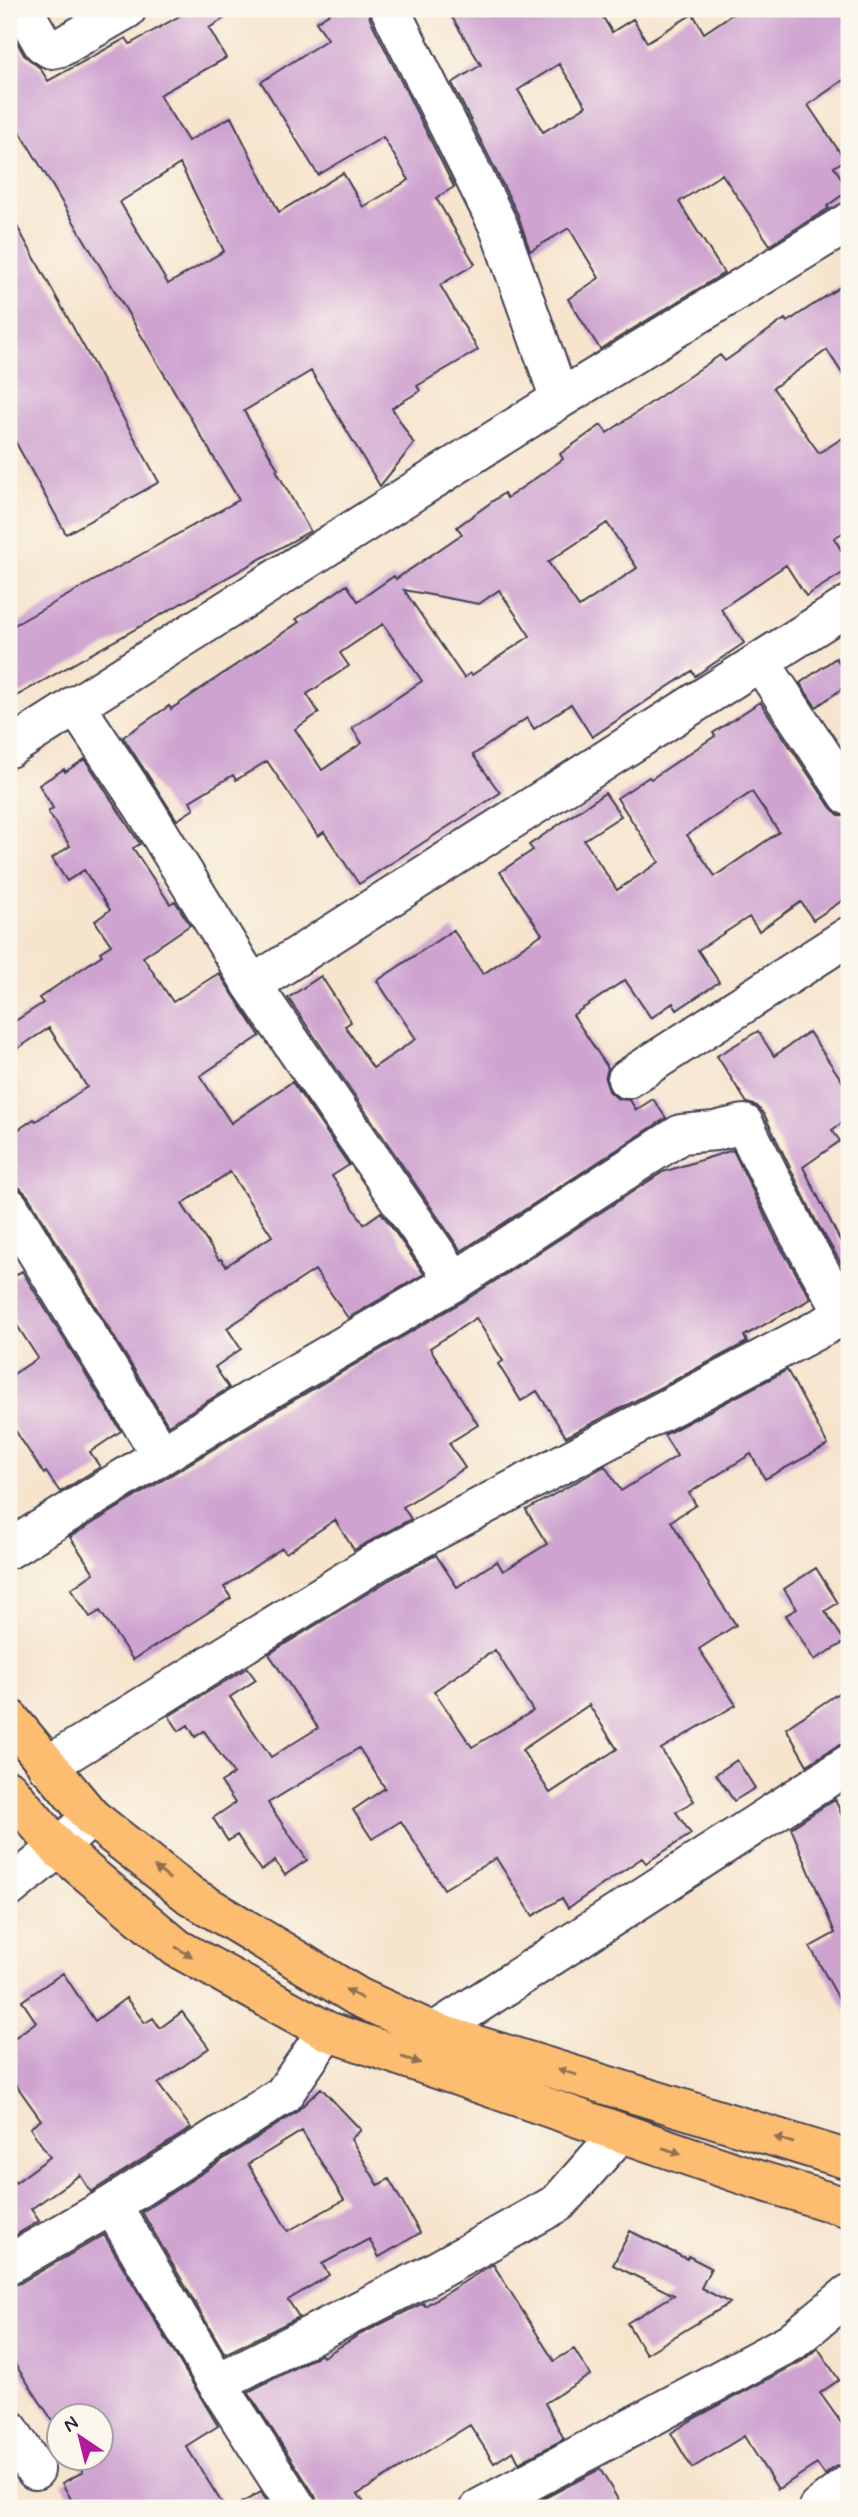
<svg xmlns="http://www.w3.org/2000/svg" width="858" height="2517" viewBox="0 0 858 2517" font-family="Mynerve,sans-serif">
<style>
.building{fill:#cea3d0;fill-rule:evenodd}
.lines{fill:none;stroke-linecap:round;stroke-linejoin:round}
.minor-casing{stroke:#423f51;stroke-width:42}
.major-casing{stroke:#423f51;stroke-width:42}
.minor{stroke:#fff;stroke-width:38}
.major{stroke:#fcbd6f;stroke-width:38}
.oneway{fill:#8f7055}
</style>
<rect width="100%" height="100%" fill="#fbf7ec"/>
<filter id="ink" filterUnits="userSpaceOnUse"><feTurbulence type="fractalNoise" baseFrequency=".0143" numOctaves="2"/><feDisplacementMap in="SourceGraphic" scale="14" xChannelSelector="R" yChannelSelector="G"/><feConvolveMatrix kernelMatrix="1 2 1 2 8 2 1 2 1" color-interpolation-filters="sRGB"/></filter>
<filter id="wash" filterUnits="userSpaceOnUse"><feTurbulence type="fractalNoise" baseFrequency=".00686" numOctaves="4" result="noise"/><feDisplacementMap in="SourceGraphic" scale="28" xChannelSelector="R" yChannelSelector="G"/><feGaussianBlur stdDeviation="1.57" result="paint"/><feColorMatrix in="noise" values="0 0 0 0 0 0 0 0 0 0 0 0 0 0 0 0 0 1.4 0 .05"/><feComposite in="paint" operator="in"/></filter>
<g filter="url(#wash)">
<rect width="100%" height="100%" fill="#f6e4cd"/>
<g id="blocks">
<path class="building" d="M 192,9 L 239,9 L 209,28 L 226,58 L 159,95 L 188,141 L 231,117 L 279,212 L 343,173 L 363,207 L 409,180 L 383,137 L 318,175 L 261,82 L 328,39 L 316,22 L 336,9 L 368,9 L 370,19 L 454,187 L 436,198 L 475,264 L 440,285 L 478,350 L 417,386 L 420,391 L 392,408 L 414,444 L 380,486 L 311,371 L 244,411 L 278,469 L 276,470 L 310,531 L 9,700 L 9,628 L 239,500 L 9,113 L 9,28 L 24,55 L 40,68 L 48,81 L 126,38 L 130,44 ZM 180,164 L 224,251 L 168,284 L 120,202 Z
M 447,9 L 598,9 L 612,32 L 633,19 L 647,42 L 693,14 L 704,33 L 740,9 L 849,9 L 849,76 L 808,105 L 845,160 L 834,167 L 849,190 L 827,206 L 829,208 L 770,245 L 722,174 L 679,202 L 724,273 L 600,349 L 568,299 L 599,278 L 569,228 L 530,251 L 518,215 L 452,83 L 481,65 ZM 559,64 L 586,106 L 543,132 L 518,90 Z
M 9,212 L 159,482 L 66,534 L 9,430 Z
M 849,281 L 849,384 L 827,350 L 773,388 L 819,453 L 849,434 L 849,529 L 834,538 L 849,563 L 849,569 L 806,596 L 786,565 L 721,609 L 744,643 L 695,676 L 692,671 L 592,737 L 571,704 L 534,729 L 527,718 L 473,755 L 500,793 L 359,884 L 324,832 L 318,836 L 267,761 L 236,780 L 233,775 L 190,801 L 194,809 L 177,820 L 123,737 L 169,706 L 171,709 L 299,622 L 296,619 L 347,585 L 358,601 L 394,576 L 396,579 L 462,534 L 457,527 L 504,493 L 507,498 L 563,459 L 560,454 L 601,425 L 607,433 L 720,355 L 725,361 L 785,319 L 787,322 ZM 607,523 L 637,568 L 579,607 L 548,562 ZM 404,590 L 479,604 L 499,590 L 530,636 L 472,675 L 470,673 L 464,678 ZM 383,624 L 422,681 L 352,728 L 362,743 L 322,770 L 295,729 L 319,713 L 307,694 L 349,666 L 340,653 Z
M 836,658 L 849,677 L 849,684 L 816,707 L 800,683 Z
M 760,702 L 831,808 L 839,815 L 849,818 L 849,896 L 813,920 L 801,902 L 759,931 L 749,917 L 698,950 L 719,982 L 677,1010 L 673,1003 L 651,1018 L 625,980 L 573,1015 L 608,1068 L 605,1079 L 609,1091 L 618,1099 L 630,1100 L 636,1110 L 653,1099 L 666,1118 L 461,1251 L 288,998 L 321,976 L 351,1022 L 345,1026 L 373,1068 L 416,1039 L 377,981 L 453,930 L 483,974 L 542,934 L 500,872 L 533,850 L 529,845 L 605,793 L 621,816 L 584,840 L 617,890 L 659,862 L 617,798 L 649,777 L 651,779 L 715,736 L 713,733 ZM 752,792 L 779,832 L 715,876 L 687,835 Z
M 85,759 L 140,844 L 133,848 L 170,904 L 175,901 L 190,925 L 143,957 L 173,1002 L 219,973 L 260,1036 L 200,1076 L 231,1123 L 292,1082 L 349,1165 L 332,1176 L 364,1224 L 381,1212 L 424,1274 L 348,1318 L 315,1270 L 227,1328 L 241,1349 L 215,1367 L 229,1388 L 168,1425 L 28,1196 L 20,1188 L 9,1185 L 9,1136 L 34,1119 L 36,1121 L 87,1087 L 49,1028 L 9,1054 L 9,1025 L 43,1003 L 39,998 L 102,955 L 100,952 L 111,945 L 95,921 L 110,910 L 84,870 L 67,881 L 52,858 L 70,846 L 48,812 L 53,808 L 39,785 L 64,769 L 65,772 ZM 230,1172 L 272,1236 L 226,1266 L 221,1259 L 219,1260 L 182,1204 Z
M 758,1031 L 774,1056 L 809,1032 L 849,1091 L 849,1118 L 832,1130 L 840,1141 L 803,1167 L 849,1258 L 841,1263 L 816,1221 L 764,1114 L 757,1106 L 747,1103 L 717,1056 Z
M 733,1150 L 777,1241 L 811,1299 L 744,1336 L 747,1342 L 566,1437 L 537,1391 L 521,1401 L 498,1364 L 503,1361 L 476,1318 L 430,1348 L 478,1425 L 449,1443 L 465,1468 L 403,1507 L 411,1519 L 354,1550 L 335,1520 L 286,1553 L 282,1548 L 224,1587 L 231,1598 L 133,1660 L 100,1611 L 90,1617 L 71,1589 L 94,1573 L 70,1537 L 267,1416 L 467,1299 L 663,1172 Z
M 22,1271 L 121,1431 L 90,1452 L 100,1467 L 60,1492 L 46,1472 L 44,1474 L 9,1421 L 9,1377 L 38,1358 L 9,1313 L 9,1280 Z
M 787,1370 L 828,1445 L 765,1479 L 751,1454 L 689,1493 L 696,1505 L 671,1521 L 706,1580 L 736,1625 L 699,1649 L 736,1705 L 661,1749 L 694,1801 L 676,1812 L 691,1834 L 646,1863 L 642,1858 L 568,1908 L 562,1898 L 533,1916 L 496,1858 L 444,1889 L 401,1821 L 372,1839 L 353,1810 L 385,1788 L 359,1748 L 268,1803 L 307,1860 L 285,1875 L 275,1861 L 261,1871 L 237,1835 L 228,1841 L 213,1818 L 235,1803 L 221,1782 L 234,1774 L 204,1731 L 195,1737 L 188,1725 L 179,1731 L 169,1716 L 247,1668 L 256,1680 L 230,1697 L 271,1757 L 318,1728 L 269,1654 L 389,1580 L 436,1555 L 457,1587 L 497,1561 L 503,1571 L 547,1544 L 526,1510 L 605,1466 L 621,1491 L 677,1456 L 664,1435 ZM 495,1650 L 533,1711 L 472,1747 L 434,1691 ZM 589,1705 L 617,1749 L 550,1793 L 522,1750 Z
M 816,1568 L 838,1603 L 825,1611 L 845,1642 L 814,1660 L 786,1615 L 797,1609 L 784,1589 Z
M 849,1686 L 849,1742 L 837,1746 L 807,1765 L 786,1728 Z
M 737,1760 L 755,1788 L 734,1801 L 716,1774 Z
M 835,1799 L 849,1832 L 849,2017 L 810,1947 L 835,1933 L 791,1828 Z
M 63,1973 L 95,2021 L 126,1998 L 145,2023 L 153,2018 L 160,2028 L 182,2012 L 209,2048 L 158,2084 L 191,2128 L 91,2192 L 80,2175 L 31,2209 L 39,2221 L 9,2239 L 9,2174 L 15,2183 L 50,2157 L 30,2128 L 41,2120 L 9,2075 L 9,2042 L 36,2022 L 22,2001 Z
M 321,2088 L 361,2130 L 351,2139 L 378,2185 L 389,2179 L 420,2233 L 379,2257 L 369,2239 L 322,2264 L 329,2275 L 288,2300 L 299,2317 L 225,2354 L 142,2212 L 295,2113 ZM 302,2131 L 344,2200 L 288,2231 L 248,2164 Z
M 630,2231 L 687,2259 L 688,2256 L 711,2268 L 701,2288 L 730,2303 L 646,2354 L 627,2323 L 674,2295 L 613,2265 Z
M 104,2235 L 218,2426 L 186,2446 L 225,2508 L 76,2508 L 62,2483 L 83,2472 L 75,2458 L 102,2458 L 102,2416 L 60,2416 L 60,2432 L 9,2355 L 9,2286 L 20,2283 Z
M 493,2264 L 554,2361 L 574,2349 L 590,2375 L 545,2403 L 564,2439 L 519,2463 L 513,2451 L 494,2463 L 470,2425 L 358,2494 L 368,2508 L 319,2508 L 315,2496 L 248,2392 L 321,2354 L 323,2357 L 359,2335 L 423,2303 L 425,2306 Z
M 818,2348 L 839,2380 L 820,2393 L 849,2434 L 849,2463 L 836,2466 L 825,2475 L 817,2464 L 778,2489 L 744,2436 L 692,2468 L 671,2433 L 695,2418 L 802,2361 Z
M 600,2469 L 623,2508 L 543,2508 L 539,2501 Z
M 261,2492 L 271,2508 L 232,2508 Z"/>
</g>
</g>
<g filter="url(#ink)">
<use href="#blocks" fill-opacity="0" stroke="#423f51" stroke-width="2"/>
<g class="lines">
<g class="minor-casing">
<path id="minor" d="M 23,9 L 43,44 L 51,49 L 61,47 L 127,9
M 390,9 L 498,225 L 560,399
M 761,663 L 849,796
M 75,705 L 144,808 L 252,985 L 455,1281
M 9,748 L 560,399 L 849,222
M 252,985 L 849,605
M 627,1079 L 849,936
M 9,1207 L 161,1455
M 9,1549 L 256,1397 L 455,1281 L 681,1134 L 715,1131 L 744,1124 L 797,1231 L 845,1315
M 47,1766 L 378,1561 L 845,1315 L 849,1321
M 9,1888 L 58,1848 L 91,1817
M 434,2032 L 849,1764
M 112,2205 L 217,2383 L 297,2508
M 9,2264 L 112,2205 L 283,2095 L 327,2031
M 217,2383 L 427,2276 L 558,2203 L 620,2133
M 9,2429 L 35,2470
M 480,2508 L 791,2342 L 849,2294
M 818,2508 L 849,2484"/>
</g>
<g class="major-casing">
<path id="major" d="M 9,1718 L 91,1817 L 191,1896 L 358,1997 L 434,2032 L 849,2160
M 9,1790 L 58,1848 L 177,1948 L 327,2031 L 752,2178 L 849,2208"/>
</g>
<use href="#minor" class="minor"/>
<use href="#major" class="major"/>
</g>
<defs><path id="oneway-solid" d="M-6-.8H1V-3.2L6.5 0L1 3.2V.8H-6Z" transform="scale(1.75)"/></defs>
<g class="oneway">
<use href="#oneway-solid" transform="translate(162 1873) rotate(-142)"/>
<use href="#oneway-solid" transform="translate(184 1952) rotate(31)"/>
<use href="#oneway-solid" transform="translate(354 1994) rotate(-151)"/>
<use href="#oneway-solid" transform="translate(411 2060) rotate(19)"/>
<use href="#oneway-solid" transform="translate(567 2072) rotate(-163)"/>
<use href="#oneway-solid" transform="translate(784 2140) rotate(-163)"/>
<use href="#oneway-solid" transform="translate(672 2151) rotate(19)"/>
</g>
</g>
<rect width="858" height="2517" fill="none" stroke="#fbf7ec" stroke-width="35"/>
<g transform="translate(80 2437) rotate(325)"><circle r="33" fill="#fbf7ec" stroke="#a4a2a5" stroke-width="2"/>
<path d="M0-5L12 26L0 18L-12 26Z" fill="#b5179e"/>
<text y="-10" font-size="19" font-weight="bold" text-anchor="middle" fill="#22223b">N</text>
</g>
</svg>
